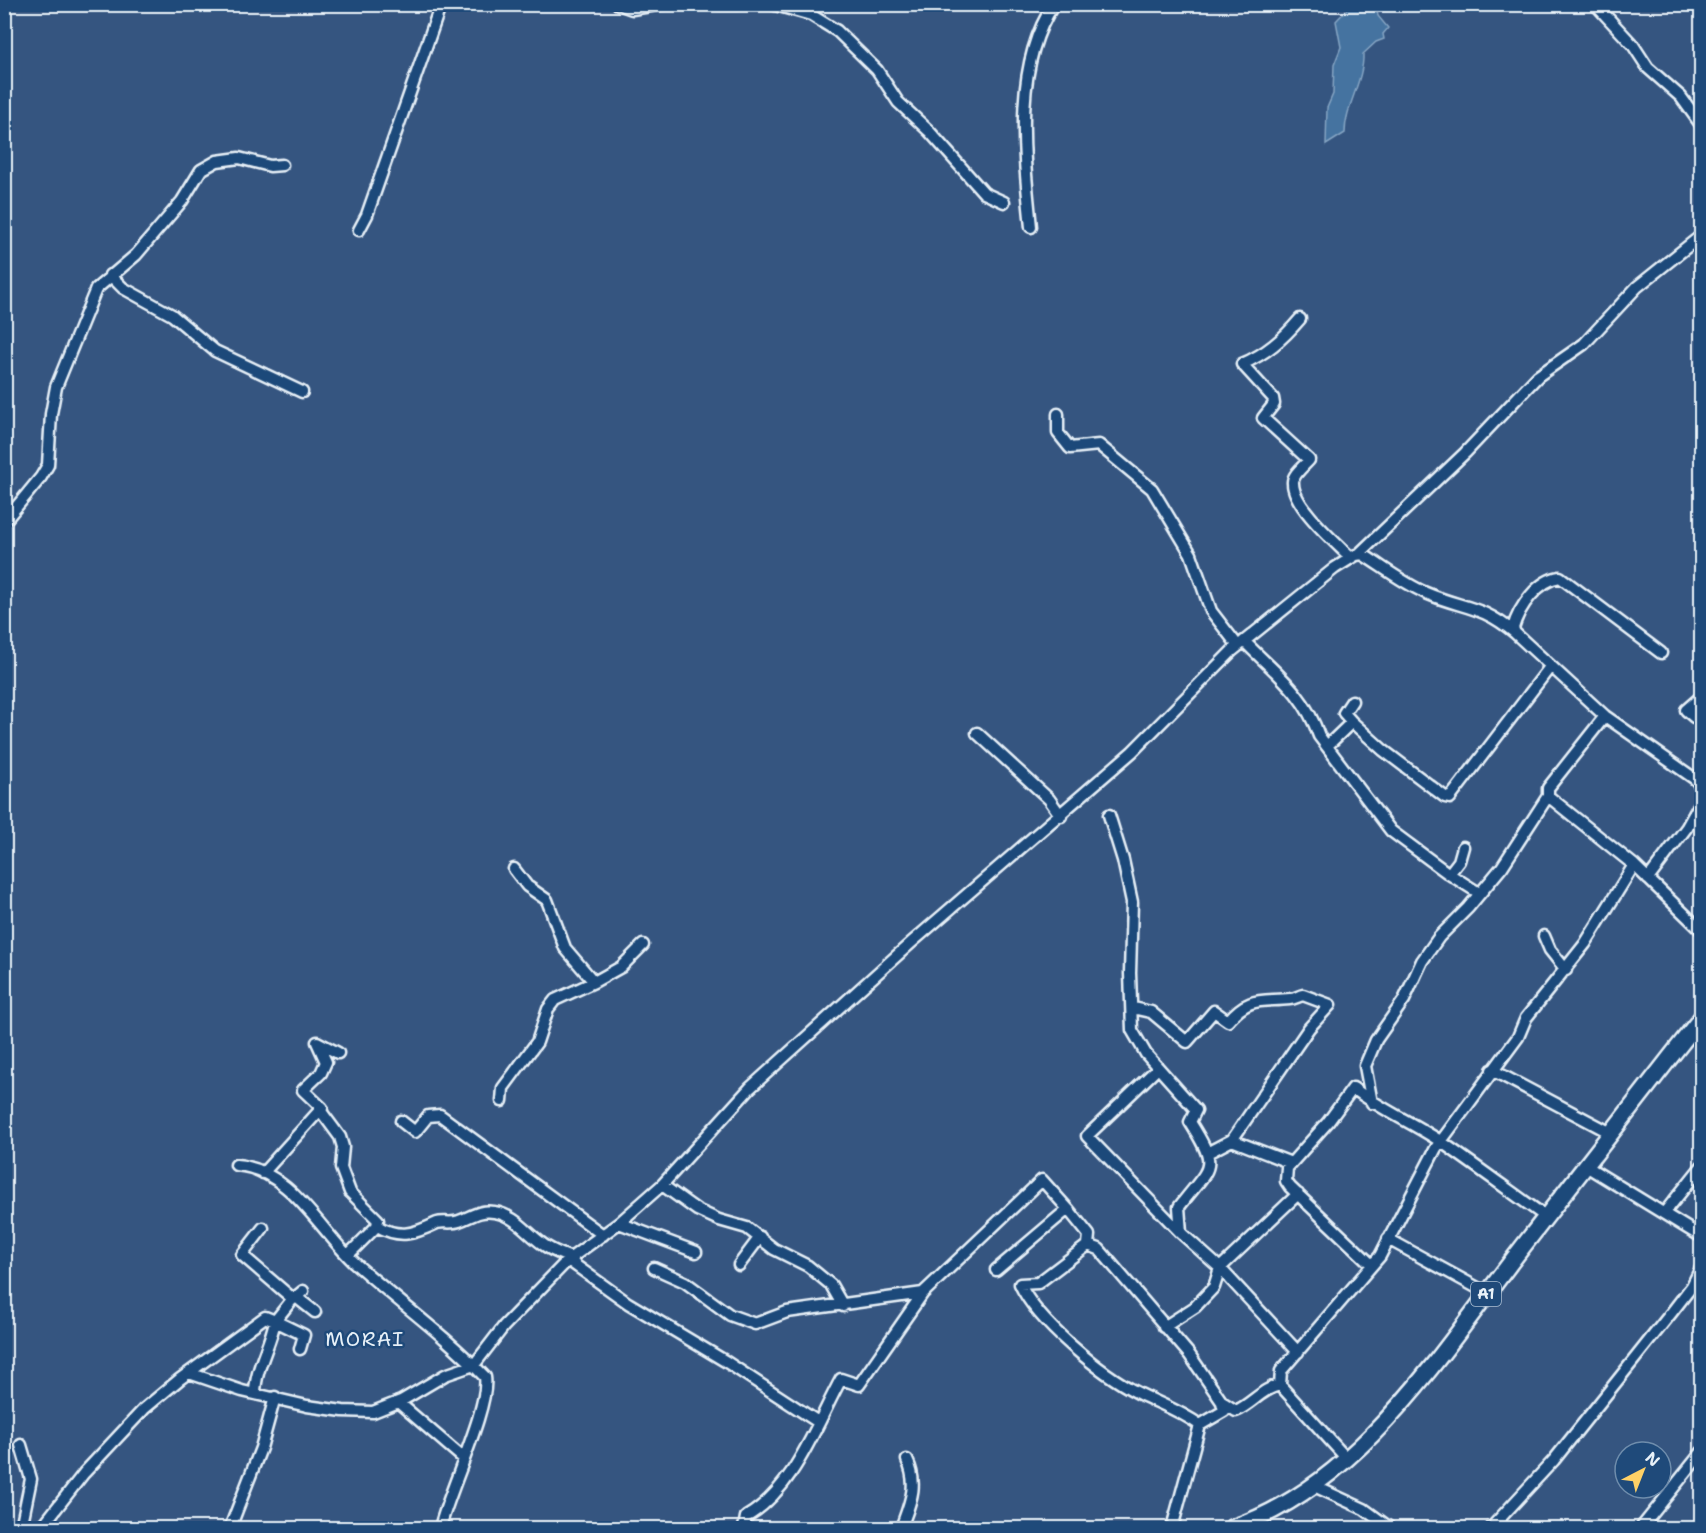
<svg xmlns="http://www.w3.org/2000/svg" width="1706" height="1533" viewBox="0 0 1706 1533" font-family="'Shantell Sans',sans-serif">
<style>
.water{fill:#4473a0;stroke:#86a5c3;stroke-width:1.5}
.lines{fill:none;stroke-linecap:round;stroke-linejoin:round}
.minor-casing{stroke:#e8f1f8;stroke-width:15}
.highway-casing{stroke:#e8f1f8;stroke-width:20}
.minor{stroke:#1f4a7a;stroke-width:10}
.highway{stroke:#1f4a7a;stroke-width:15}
.labels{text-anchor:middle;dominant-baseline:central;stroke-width:5;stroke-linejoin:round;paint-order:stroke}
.shield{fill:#1f4a7a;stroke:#acbfd2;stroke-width:1.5}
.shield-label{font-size:15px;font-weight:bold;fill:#e8f1f8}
.quarter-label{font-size:20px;letter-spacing:1.5px;fill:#e8f1f8;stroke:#1f4a7a}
</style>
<rect width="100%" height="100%" fill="#355580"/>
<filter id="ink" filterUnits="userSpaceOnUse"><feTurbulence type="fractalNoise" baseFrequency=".0167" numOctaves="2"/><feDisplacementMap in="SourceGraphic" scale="12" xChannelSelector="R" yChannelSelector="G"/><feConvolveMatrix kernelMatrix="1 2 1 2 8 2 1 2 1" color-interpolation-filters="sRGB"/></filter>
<g filter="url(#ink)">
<path class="water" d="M 1351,5 L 1361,5 L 1370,11 L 1376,7 L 1378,16 L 1388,28 L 1383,34 L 1384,39 L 1376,42 L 1363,54 C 1364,81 1345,106 1345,133 L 1326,145 L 1327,108 L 1333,94 L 1334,65 L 1341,47 L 1336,21 Z"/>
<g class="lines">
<g class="minor-casing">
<path id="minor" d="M 618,4 L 632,9 L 663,4
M 720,4 L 738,4
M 772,4 L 811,15 L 837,31 L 877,70 L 898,102 L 929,131 L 984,193 L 1004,202
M 1595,4 L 1633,45 L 1648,68 L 1681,97 L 1702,126
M 1031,227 C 1024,157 1012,66 1054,4
M 359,230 L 367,215 L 441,4
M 110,275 L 123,288 L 172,315 L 215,351 L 302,392
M 1300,319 C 1283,339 1266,354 1242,364 L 1273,398 L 1274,404 L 1263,418 L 1309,460 C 1304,466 1292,475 1293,483 C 1293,506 1335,542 1351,558
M 1058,414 L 1058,433 L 1070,448 L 1099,445 L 1152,489 L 1191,554 L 1211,611 L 1238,646
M 4,522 L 41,477 L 48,465 L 51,414 L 56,387 L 96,289 L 136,255 L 182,201 L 201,170 L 217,161 L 239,158 L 270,166 L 282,165
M 1359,554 L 1465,453 L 1538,376 L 1584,344 L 1637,287 L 1702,235
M 1244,641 C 1275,673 1304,692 1319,736 L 1391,831 L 1449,874 L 1459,861 L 1463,847
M 1661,653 L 1560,577 C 1538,580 1519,607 1513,628 L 1515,633 L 1605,716 L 1695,779 L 1702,787
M 1352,701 L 1344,713 L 1352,722 L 1383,750 L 1445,797 L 1450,798 L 1550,667
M 1605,716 L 1548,788 L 1548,796 L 1634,865 L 1702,931
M 1694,717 L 1686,710 L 1702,696
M 977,733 L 1049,799 L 1061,816
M 1327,746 L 1352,722
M 1109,815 L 1123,860 L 1132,902 L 1130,973 L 1132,1030 L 1146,1054 L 1196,1110 L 1190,1122 C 1220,1170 1211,1165 1179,1207 L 1181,1233 L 1220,1268 L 1298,1352
M 514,869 L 527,886 L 547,900 L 565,948 L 594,982 L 621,967 L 643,945
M 1449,874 L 1479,893
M 1648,879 L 1687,827 L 1702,800
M 1544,936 L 1550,950 L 1566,970
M 1133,1008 L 1151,1012 L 1187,1042 L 1214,1011 L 1228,1021 C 1249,996 1261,1002 1290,999 C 1295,999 1298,996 1303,995 L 1330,1005 L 1309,1028 L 1232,1140
M 1158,1068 L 1087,1136 L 1181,1233
M 1492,1070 L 1611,1133
M 502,1101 L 503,1088 L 537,1042 L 548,1009 L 555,1000 L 594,982
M 1372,1103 L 1365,1066 L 1376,1040 L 1404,1000 L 1422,961 L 1439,937 L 1468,908 L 1502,867 L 1548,796
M 321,1113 L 322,1108 L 303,1090 L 321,1073 L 326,1062 L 317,1042 L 338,1053
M 401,1121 L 415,1132 L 428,1116 L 440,1115 L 603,1235
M 1209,1152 L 1232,1140 L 1291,1163
M 236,1165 C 291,1169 321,1233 357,1265 C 400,1303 445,1335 485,1377 C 490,1406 448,1493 440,1528
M 1586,1166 L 1702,1237
M 263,1173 L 320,1110 L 340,1137 L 343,1147 L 341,1168 L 350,1192 L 378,1220 L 377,1226 L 348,1255
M 662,1185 L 697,1210 L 719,1220 L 747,1228 L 774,1249 L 808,1266 L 831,1285 L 843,1306
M 1665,1212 L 1702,1166
M 619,1223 L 696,1252
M 377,1226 C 400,1239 414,1234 437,1223 C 443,1221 452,1224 459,1221 C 473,1216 478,1210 494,1212 C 516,1215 529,1236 547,1247 C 555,1252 564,1255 573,1259
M 263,1228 L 242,1255 L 293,1299
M 1388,1239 L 1487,1293
M 568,1260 L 628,1303 L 725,1361 L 818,1422
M 739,1265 L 760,1237
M 1372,1265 L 1290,1187 L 1286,1181 L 1287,1168 L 1328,1122 L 1353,1088 C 1380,1109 1411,1122 1440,1141 C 1476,1166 1511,1192 1546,1217
M 654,1268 L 685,1282 L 730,1315 L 755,1324 L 787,1312 L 923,1293
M 996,1270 L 1068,1209 L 1089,1235 L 1088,1245
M 296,1297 L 315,1312
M 1164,1327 L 1195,1307 L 1214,1287 L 1220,1268 L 1298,1194
M 189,1373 L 242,1391 L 307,1406 L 343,1411 L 373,1412 L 401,1401 L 445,1375 L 474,1365 L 504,1326 L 568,1260 L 619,1223 L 662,1185 L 750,1088 L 912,942 L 1132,752 L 1232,651 L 1335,568 L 1356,555 L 1362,554 C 1383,567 1403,583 1426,593 C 1463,609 1480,604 1515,633
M 255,1394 C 255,1369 270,1346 275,1321 L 304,1335 L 300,1349
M 398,1402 L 463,1458
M 1200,1425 L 1224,1411 L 1222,1402
M 21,1445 L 31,1479 L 21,1528
M 1347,1459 L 1280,1385 L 1281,1371 L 1380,1256 L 1436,1148 L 1518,1037 L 1526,1018 L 1585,944 L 1634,865
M 1314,1486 L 1364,1509 L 1390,1528
M 41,1528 L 84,1473 L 144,1409 L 180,1379 L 265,1317 L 275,1321 L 291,1301 L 303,1291
M 230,1528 L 261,1448 L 275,1397
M 744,1528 L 746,1517 C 794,1489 815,1427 841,1379 L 859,1385 L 923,1293 L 1042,1180 L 1068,1209
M 901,1528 C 910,1503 919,1485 907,1460
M 1172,1528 L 1200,1425 C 1179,1410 1160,1404 1138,1393 C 1101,1374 1037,1322 1020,1284 L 1038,1283 L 1088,1245 L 1099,1249 L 1189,1354 L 1222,1402 L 1236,1411 C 1252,1404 1263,1388 1280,1385
M 1491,1528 L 1554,1460 L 1672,1312 L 1692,1286 L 1702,1266
M 1641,1528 L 1702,1452"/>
</g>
<g class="highway-casing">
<path id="highway" d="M 1232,1528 C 1359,1486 1442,1351 1521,1249 C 1581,1172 1641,1094 1702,1017"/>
</g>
<use href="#minor" class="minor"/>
<use href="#highway" class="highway"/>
</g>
</g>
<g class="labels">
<rect class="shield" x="1471" y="1282" width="30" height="24" rx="4.5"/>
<g class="shield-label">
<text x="1486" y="1294">A1</text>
</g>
<g class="quarter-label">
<text x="365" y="1339">MORAI</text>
</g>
</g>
<rect width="1706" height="1533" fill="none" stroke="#1f4a7a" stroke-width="24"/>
<rect x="12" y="12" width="1682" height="1509" fill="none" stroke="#e8f1f8" stroke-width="2" filter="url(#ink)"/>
<g transform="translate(1643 1470) rotate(42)"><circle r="28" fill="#1f4a7a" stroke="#6f8dac" stroke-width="1.5"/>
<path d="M0-4.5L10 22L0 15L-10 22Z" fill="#ffd166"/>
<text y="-9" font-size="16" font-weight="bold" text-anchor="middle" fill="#e8f1f8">N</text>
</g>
</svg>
